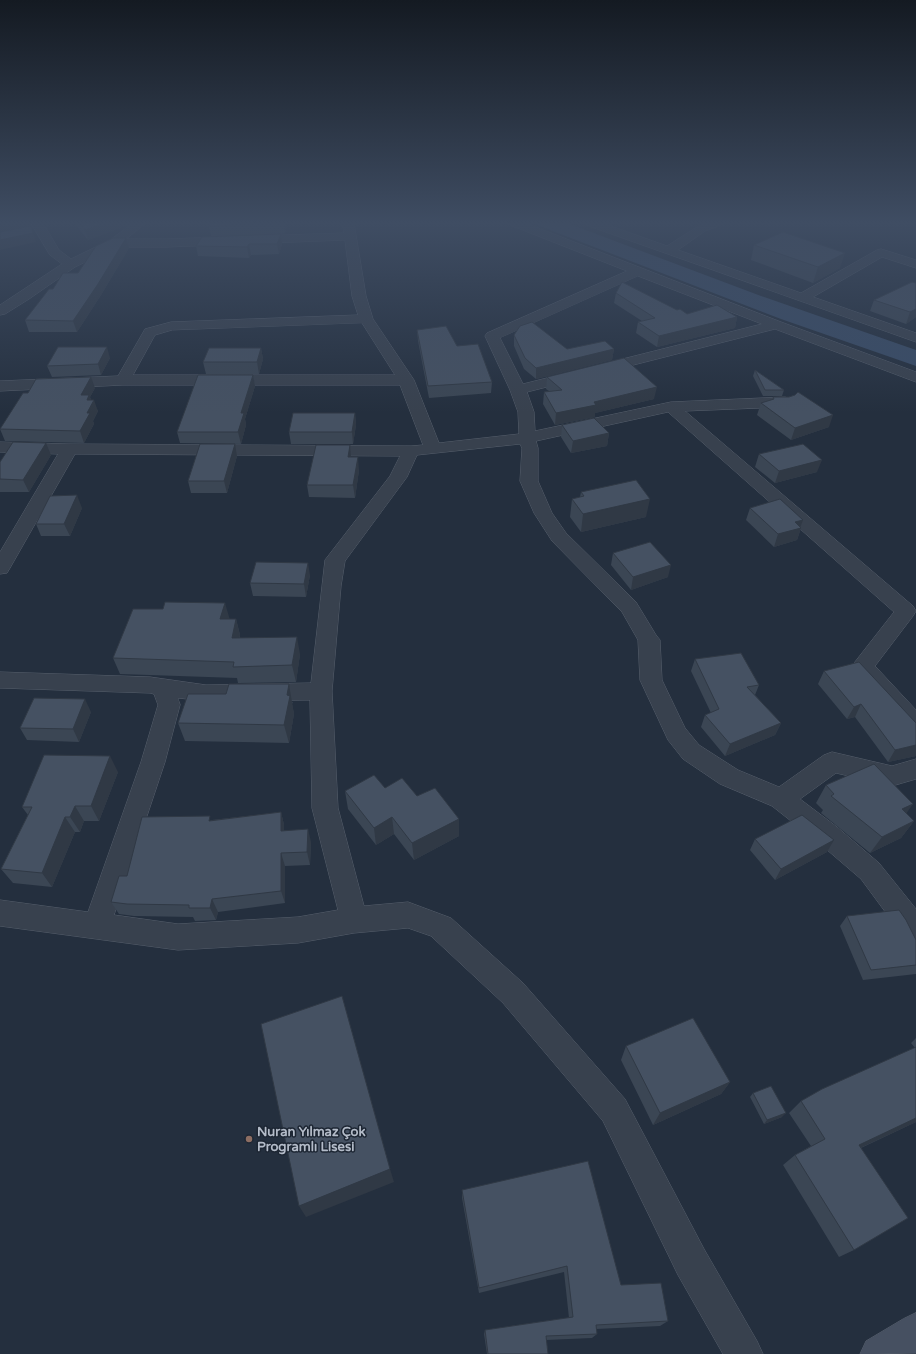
<svg xmlns="http://www.w3.org/2000/svg" width="916" height="1354" viewBox="0 0 916 1354" font-family="'Varela Round',sans-serif">
<style>
.water{fill:#394c67}
.lines{fill:none;stroke-linecap:round;stroke-linejoin:round}
.street-casing{stroke:#565f6c;stroke-width:1}
.secondary-casing{stroke:#565f6c;stroke-width:1}
.street{fill:#38414e;fill-rule:evenodd}
.secondary{fill:#465061;fill-rule:evenodd}
.wall{fill:#3b4654}
.shaded-wall{fill:#303945}
.building{fill:#455162;stroke:#303945}
.education-dot{fill:#8d6e63;stroke:#1d2633;stroke-width:1.5}
.labels{text-anchor:middle;dominant-baseline:central;stroke-width:3;stroke-linejoin:round;paint-order:stroke}
.near-poi-label{font-size:13px;font-weight:bold;fill:#b4bcc9;stroke:#1d2633;text-anchor:start}
</style>
<rect width="100%" height="100%" fill="#242f3e"/>
<path class="water" d="M 532,223 L 567,223 L 761,296 L 916,350 L 916,366 L 781,319 Z"/>
<g class="lines">
<g class="street-casing">
<path id="street" d="M 31,223 L 43,223 L 59,250 L 71,259 L 110,240 L 133,223 L 146,223 L 126,239 L 166,239 L 344,233 L 342,223 L 354,223 L 366,296 L 373,319 L 414,380 L 439,443 L 519,434 L 518,412 L 510,390 L 485,336 L 487,333 L 627,271 L 510,225 L 509,223 L 525,223 L 781,322 L 916,372 L 916,382 L 775,329 L 527,392 L 534,412 L 535,431 L 671,402 L 785,397 L 791,399 L 793,402 L 791,405 L 785,407 L 685,411 L 913,606 L 916,611 L 913,616 L 875,666 L 916,710 L 916,734 L 908,731 L 854,673 L 851,667 L 894,612 L 668,412 L 536,441 L 538,448 L 538,481 L 552,513 L 566,533 L 636,602 L 656,635 L 660,640 L 662,680 L 685,728 L 699,745 L 738,770 L 779,787 L 824,755 L 832,752 L 892,766 L 916,759 L 916,779 L 892,786 L 836,773 L 800,799 L 837,827 L 879,863 L 916,909 L 916,944 L 906,940 L 861,879 L 819,843 L 772,806 L 720,784 L 683,759 L 668,740 L 640,680 L 638,640 L 622,612 L 552,541 L 534,513 L 520,481 L 522,448 L 520,444 L 417,455 L 407,477 L 345,561 L 341,586 L 332,691 L 338,808 L 364,906 L 408,902 L 451,918 L 523,983 L 625,1099 L 704,1249 L 757,1341 L 763,1354 L 723,1354 L 678,1275 L 603,1121 L 503,1003 L 431,936 L 408,928 L 354,933 L 298,943 L 178,950 L 0,926 L 0,900 L 88,912 L 141,762 L 158,705 L 154,694 L 150,693 L 0,688 L 0,672 L 150,677 L 206,685 L 311,683 L 325,560 L 390,476 L 400,456 L 75,454 L 10,568 L 7,573 L 0,574 L 0,552 L 58,454 L 0,452 L 0,442 L 69,444 L 411,446 L 423,445 L 400,385 L 123,385 L 0,391 L 0,381 L 118,376 L 145,329 L 171,322 L 358,315 L 352,296 L 345,240 L 166,247 L 116,247 L 75,267 L 29,299 L 5,314 L 0,315 L 0,305 L 62,264 L 50,255 ZM 638,276 L 762,324 L 523,384 L 500,338 ZM 362,323 L 395,375 L 133,375 L 155,335 L 172,330 ZM 178,698 L 206,701 L 310,700 L 312,808 L 338,910 L 298,917 L 178,924 L 114,915 L 165,762 L 180,705 Z
M 585,223 L 602,223 L 667,246 L 697,227 L 705,223 L 722,223 L 721,225 L 705,231 L 678,250 L 801,293 L 877,250 L 881,249 L 916,260 L 916,268 L 882,257 L 813,297 L 916,333 L 916,342 L 586,225 Z"/>
</g>
<g class="secondary-casing">
<path id="secondary" d="M 916,1313 L 916,1353 L 860,1354 L 866,1341 L 903,1319 Z"/>
</g>
<use href="#street" class="street"/>
<use href="#secondary" class="secondary"/>
</g>
<path class="wall" d="M 74,223 L 130,223 L 128,225 L 88,240 Z
M 288,223 L 285,233 L 281,234 L 282,244 L 279,254 L 251,255 L 249,258 L 198,256 L 196,246 L 211,236 L 209,226 Z
M 126,238 L 129,248 L 101,295 L 77,332 L 29,332 L 25,320 L 53,289 L 78,273 Z
M 754,245 L 840,268 L 813,283 L 751,260 Z
M 916,283 L 916,317 L 906,324 L 870,311 L 874,300 Z
M 616,293 L 677,310 L 687,314 L 737,317 L 735,328 L 657,347 L 636,333 L 638,322 L 642,321 L 614,303 Z
M 417,330 L 457,346 L 492,382 L 491,393 L 429,398 L 418,341 Z
M 514,335 L 567,349 L 614,349 L 612,360 L 536,379 L 524,369 L 514,346 Z
M 261,348 L 263,359 L 259,374 L 206,374 L 203,362 Z
M 110,358 L 101,375 L 52,377 L 47,366 Z
M 755,370 L 784,390 L 782,396 L 763,396 L 753,376 Z
M 253,375 L 255,386 L 245,419 L 246,425 L 241,444 L 180,443 L 177,432 Z
M 547,377 L 654,399 L 595,413 L 595,417 L 555,425 L 543,404 L 544,392 L 549,391 L 546,389 Z
M 95,388 L 90,397 L 91,400 L 98,411 L 93,421 L 94,424 L 84,443 L 5,441 L 0,429 Z
M 795,395 L 829,427 L 791,440 L 757,415 L 761,403 L 773,400 L 773,397 L 789,397 Z
M 355,413 L 356,425 L 353,444 L 291,444 L 289,432 Z
M 562,425 L 609,433 L 607,446 L 571,453 L 561,437 Z
M 759,454 L 817,472 L 775,483 L 755,467 Z
M 51,455 L 29,492 L 0,492 L 0,462 Z
M 237,456 L 227,493 L 191,493 L 188,481 Z
M 351,457 L 359,470 L 355,498 L 309,497 L 307,485 Z
M 581,492 L 646,517 L 581,532 L 570,517 L 572,499 L 580,497 Z
M 82,508 L 70,536 L 41,536 L 36,524 Z
M 750,508 L 801,527 L 801,528 L 797,540 L 774,547 L 746,520 Z
M 613,553 L 668,577 L 631,590 L 611,565 Z
M 310,575 L 306,597 L 253,596 L 250,583 Z
M 229,619 L 236,619 L 240,635 L 240,638 L 300,654 L 296,682 L 238,683 L 237,678 L 120,674 L 113,658 Z
M 695,659 L 759,685 L 755,695 L 781,723 L 775,735 L 725,756 L 701,727 L 705,715 L 711,713 L 691,671 Z
M 824,671 L 916,723 L 916,756 L 888,762 L 855,717 L 847,719 L 818,684 Z
M 293,702 L 292,704 L 294,714 L 289,743 L 185,741 L 178,723 Z
M 91,712 L 79,742 L 27,740 L 20,728 Z
M 118,772 L 99,821 L 84,821 L 80,832 L 75,832 L 52,887 L 13,883 L 1,869 L 28,815 L 22,807 Z
M 826,785 L 914,821 L 901,838 L 870,853 L 821,813 L 823,810 L 816,803 Z
M 385,788 L 417,796 L 459,836 L 414,860 L 394,834 L 376,845 L 348,809 L 345,791 Z
M 281,812 L 284,825 L 284,831 L 311,842 L 310,865 L 285,866 L 285,903 L 218,912 L 216,920 L 195,921 L 193,917 L 134,916 L 119,914 L 111,902 L 127,876 L 212,820 Z
M 755,839 L 827,852 L 775,880 L 750,850 Z
M 847,916 L 916,940 L 916,974 L 863,980 L 840,926 Z
M 916,1038 L 916,1122 L 861,1148 L 854,1250 L 839,1257 L 783,1165 L 795,1155 L 811,1146 L 789,1113 L 801,1101 L 915,1048 L 911,1043 Z
M 626,1046 L 730,1082 L 721,1094 L 653,1125 L 621,1060 Z
M 753,1093 L 782,1117 L 764,1124 L 750,1097 Z
M 462,1190 L 621,1285 L 668,1321 L 660,1326 L 596,1329 L 597,1334 L 592,1338 L 546,1340 L 548,1354 L 487,1354 L 484,1334 L 485,1330 L 569,1318 L 564,1272 L 479,1293 L 462,1198 Z"/>
<path class="shaded-wall" d="M 0,223 L 30,223 L 31,226 L 0,232 Z
M 104,223 L 130,223 L 128,225 L 88,240 L 85,230 Z
M 284,223 L 288,223 L 285,233 Z
M 31,226 L 36,242 L 0,250 L 0,240 Z
M 281,234 L 282,244 L 279,254 L 277,244 Z
M 126,238 L 129,248 L 101,295 L 77,332 L 73,321 Z
M 249,244 L 251,255 L 249,258 L 247,247 Z
M 845,253 L 840,268 L 813,283 L 818,267 Z
M 916,309 L 916,317 L 906,324 L 910,312 Z
M 737,317 L 735,328 L 657,347 L 659,336 Z
M 107,347 L 110,358 L 101,375 L 98,364 Z
M 261,348 L 263,359 L 259,374 L 257,362 Z
M 614,349 L 612,360 L 536,379 L 536,368 Z
M 253,375 L 255,386 L 245,419 L 246,425 L 241,444 L 238,432 L 241,413 Z
M 91,377 L 95,388 L 90,397 L 92,403 L 94,400 L 98,411 L 93,421 L 94,424 L 84,443 L 80,431 L 81,395 Z
M 657,387 L 654,399 L 595,413 L 595,417 L 555,425 L 556,413 L 594,402 Z
M 355,413 L 356,425 L 353,444 L 352,432 Z
M 833,415 L 829,427 L 791,440 L 795,428 Z
M 609,433 L 607,446 L 571,453 L 573,441 Z
M 46,443 L 51,455 L 29,492 L 23,480 Z
M 235,444 L 237,456 L 227,493 L 224,481 Z
M 350,445 L 351,457 L 348,457 Z
M 358,457 L 359,470 L 355,498 L 353,485 Z
M 822,460 L 817,472 L 775,483 L 779,471 Z
M 77,495 L 82,508 L 70,536 L 64,524 Z
M 650,499 L 646,517 L 581,532 L 583,514 Z
M 803,520 L 800,528 L 801,528 L 797,540 L 774,547 L 778,534 L 795,522 Z
M 308,563 L 310,575 L 306,597 L 304,584 Z
M 671,565 L 668,577 L 631,590 L 633,577 Z
M 225,603 L 230,620 L 220,619 Z
M 236,619 L 240,635 L 237,654 L 232,638 Z
M 297,637 L 300,654 L 296,682 L 292,665 Z
M 289,684 L 294,714 L 289,743 L 284,725 L 287,695 Z
M 85,699 L 91,712 L 79,742 L 73,729 Z
M 861,704 L 855,717 L 847,719 L 854,707 Z
M 781,723 L 775,735 L 725,756 L 730,744 Z
M 916,745 L 916,756 L 888,762 L 895,750 Z
M 110,756 L 118,772 L 99,821 L 91,806 Z
M 913,804 L 901,821 L 902,809 Z
M 75,806 L 84,821 L 80,832 L 70,817 Z
M 281,812 L 284,825 L 284,844 L 281,831 Z
M 65,817 L 75,832 L 52,887 L 42,873 Z
M 392,817 L 394,834 L 376,845 L 374,828 Z
M 459,819 L 459,836 L 414,860 L 412,843 Z
M 914,821 L 901,838 L 870,853 L 882,837 Z
M 308,829 L 311,842 L 310,865 L 307,852 Z
M 834,840 L 827,852 L 775,880 L 781,869 Z
M 281,853 L 285,866 L 285,903 L 281,891 Z
M 212,899 L 218,912 L 216,920 L 210,908 Z
M 730,1082 L 721,1094 L 653,1125 L 660,1113 Z
M 786,1113 L 782,1117 L 764,1124 L 767,1120 Z
M 916,1118 L 916,1122 L 845,1155 L 859,1145 Z
M 390,1169 L 394,1182 L 306,1217 L 299,1206 Z"/>
<path class="building" d="M 79,223 L 104,223 L 85,230 Z
M 211,223 L 284,223 L 209,226 Z
M 31,226 L 33,233 L 0,240 L 0,232 Z
M 783,232 L 845,253 L 818,267 L 754,245 Z
M 281,234 L 277,244 L 249,244 L 247,247 L 196,246 L 202,237 Z
M 113,238 L 126,238 L 98,284 L 73,321 L 25,320 L 49,289 L 53,289 L 63,273 L 78,273 L 96,246 Z
M 622,282 L 677,310 L 680,309 L 687,314 L 717,305 L 737,317 L 659,336 L 638,322 L 655,318 L 616,293 Z
M 912,282 L 916,283 L 916,309 L 910,312 L 874,300 Z
M 532,322 L 567,349 L 605,341 L 614,349 L 536,368 L 525,358 L 514,335 L 520,326 Z
M 446,326 L 457,346 L 478,344 L 492,382 L 428,386 L 417,330 Z
M 58,347 L 107,347 L 98,364 L 47,366 Z
M 209,348 L 261,348 L 257,362 L 203,362 Z
M 624,358 L 657,387 L 594,402 L 596,405 L 556,413 L 544,392 L 562,390 L 547,377 Z
M 755,370 L 784,390 L 765,390 Z
M 198,375 L 253,375 L 241,413 L 244,413 L 238,432 L 177,432 Z
M 91,377 L 81,395 L 89,395 L 87,400 L 94,400 L 87,413 L 90,413 L 80,431 L 0,429 L 23,393 L 28,393 L 36,379 Z
M 798,392 L 833,415 L 795,428 L 761,403 L 774,399 L 773,397 L 789,397 L 795,395 Z
M 293,413 L 355,413 L 352,432 L 289,432 Z
M 594,418 L 609,433 L 573,441 L 562,425 Z
M 13,442 L 46,443 L 23,480 L 0,479 L 0,462 Z
M 200,444 L 235,444 L 224,481 L 188,481 Z
M 803,444 L 822,460 L 779,471 L 759,454 Z
M 316,445 L 350,445 L 348,457 L 358,457 L 353,485 L 307,485 Z
M 636,480 L 650,499 L 583,514 L 572,499 L 584,496 L 581,492 Z
M 77,495 L 64,524 L 36,524 L 50,496 Z
M 780,499 L 803,520 L 795,522 L 801,528 L 778,534 L 750,508 Z
M 650,542 L 671,565 L 633,577 L 613,553 Z
M 256,562 L 308,563 L 304,584 L 250,583 Z
M 165,602 L 225,603 L 220,619 L 236,619 L 232,638 L 297,637 L 292,665 L 233,667 L 234,662 L 113,658 L 133,609 L 163,609 Z
M 741,653 L 759,685 L 747,687 L 781,723 L 730,744 L 705,715 L 719,709 L 695,659 Z
M 859,662 L 916,723 L 916,745 L 895,750 L 861,704 L 854,707 L 824,671 Z
M 229,684 L 289,684 L 287,695 L 290,696 L 284,725 L 178,723 L 188,694 L 226,694 Z
M 34,698 L 85,699 L 73,729 L 20,728 Z
M 44,755 L 110,756 L 91,806 L 75,806 L 70,817 L 65,817 L 42,873 L 1,869 L 32,807 L 22,807 Z
M 874,764 L 913,804 L 902,809 L 914,821 L 882,837 L 831,796 L 834,794 L 826,785 Z
M 374,775 L 385,788 L 402,778 L 417,796 L 435,788 L 459,819 L 412,843 L 392,817 L 374,828 L 345,791 Z
M 281,812 L 281,831 L 308,829 L 307,852 L 281,853 L 281,891 L 212,899 L 210,908 L 189,908 L 189,905 L 127,904 L 111,902 L 119,876 L 127,876 L 142,817 L 210,816 L 209,821 Z
M 802,815 L 834,840 L 781,869 L 755,839 Z
M 899,910 L 906,920 L 916,940 L 916,965 L 871,970 L 847,916 Z
M 342,996 L 390,1169 L 299,1206 L 261,1024 Z
M 693,1018 L 730,1082 L 660,1113 L 626,1046 Z
M 916,1047 L 916,1118 L 859,1145 L 908,1218 L 854,1250 L 795,1155 L 825,1139 L 801,1101 L 822,1089 Z
M 771,1086 L 786,1113 L 767,1120 L 753,1093 Z
M 588,1161 L 621,1285 L 661,1283 L 668,1321 L 596,1325 L 597,1334 L 546,1336 L 548,1354 L 488,1354 L 485,1330 L 573,1317 L 567,1266 L 479,1288 L 462,1190 Z"/>
<linearGradient id="sky" x2="0" y2="1"><stop stop-color="#141a22"/><stop offset="0.54" stop-color="#3f4d63"/><stop offset="1" stop-color="#3f4d63" stop-opacity="0"/></linearGradient>
<rect width="916" height="413" fill="url(#sky)"/>
<circle class="education-dot" cx="249" cy="1139" r="4"/>
<g class="labels">
<g class="near-poi-label">
<text x="257" y="1132">Nuran Yılmaz Çok<tspan x="257" dy="15">Programlı Lisesi</tspan></text>
</g>
</g>
</svg>
